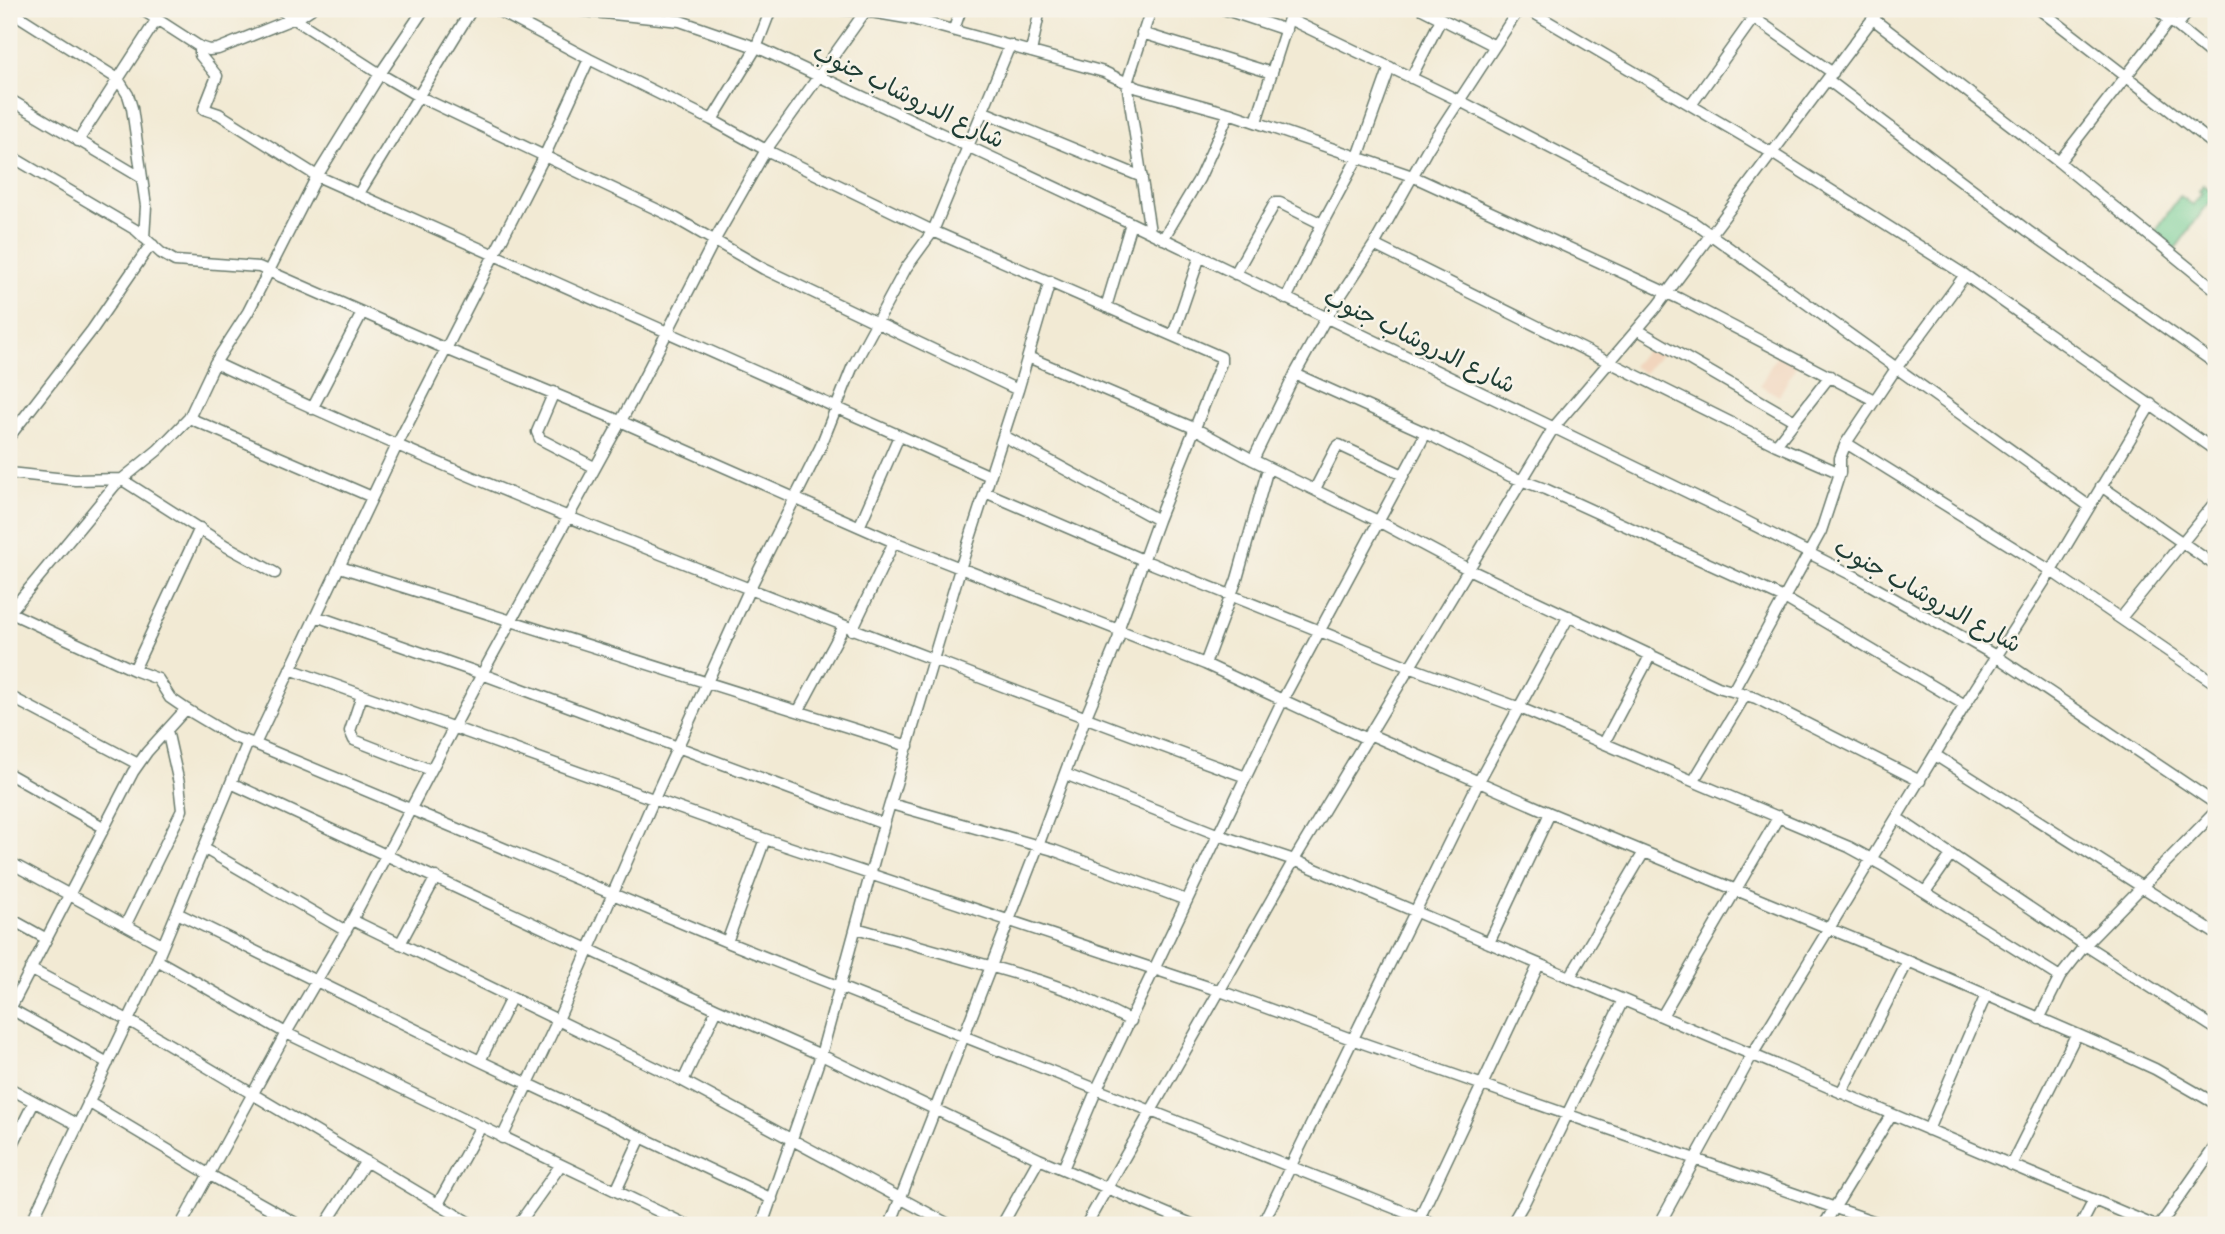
<svg xmlns="http://www.w3.org/2000/svg" width="2225" height="1234" viewBox="0 0 2225 1234" font-family="Itim,'Playpen Sans Arabic',sans-serif">
<style>
.built{fill:#f1d5bd}
.green{fill:#73cd94;stroke:#498564;stroke-width:2}
.lines{fill:none;stroke-linecap:round;stroke-linejoin:round}
.minor-casing{stroke:#697a6c;stroke-width:13}
.minor{stroke:#fff;stroke-width:10}
.labels{text-anchor:middle;dominant-baseline:central;stroke-width:5;stroke-linejoin:round;paint-order:stroke}
.street-label{font-size:24px;fill:#1f3d34;stroke:#f7f3e8}
</style>
<rect width="100%" height="100%" fill="#f7f3e8"/>
<filter id="ink" filterUnits="userSpaceOnUse"><feTurbulence type="fractalNoise" baseFrequency=".0143" numOctaves="2"/><feDisplacementMap in="SourceGraphic" scale="14" xChannelSelector="R" yChannelSelector="G"/><feConvolveMatrix kernelMatrix="1 2 1 2 8 2 1 2 1" color-interpolation-filters="sRGB"/></filter>
<filter id="wash" filterUnits="userSpaceOnUse"><feTurbulence type="fractalNoise" baseFrequency=".00686" numOctaves="4" result="noise"/><feDisplacementMap in="SourceGraphic" scale="28" xChannelSelector="R" yChannelSelector="G"/><feGaussianBlur stdDeviation="1.57" result="paint"/><feColorMatrix in="noise" values="0 0 0 0 0 0 0 0 0 0 0 0 0 0 0 0 0 1.4 0 .05"/><feComposite in="paint" operator="in"/></filter>
<g filter="url(#wash)">
<rect width="100%" height="100%" fill="#f2ead4"/>
<path class="built" d="M 1653,342 L 1666,349 L 1644,373 L 1632,366 Z
M 1779,351 L 1798,362 L 1779,396 L 1760,385 Z"/>
<path class="green" d="M 2203,185 L 2215,194 L 2175,249 L 2154,233 L 2180,196 L 2193,205 L 2202,193 L 2199,191 Z"/>
</g>
<g filter="url(#ink)">
<g class="lines">
<g class="minor-casing">
<path id="minor" d="M 141,9 L 200,47 L 209,50 L 218,49 L 302,15 L 311,9
M 279,9 L 380,74 L 418,96 L 675,218 L 764,269 L 1018,390
M 495,9 L 589,59 L 712,120 L 766,150 L 933,231 L 1221,357 L 1221,363 L 1158,520 L 1118,630 L 1119,637 L 1085,719 L 1038,846 L 890,1225
M 565,9 L 680,21 L 761,49 L 1131,223 L 1728,512 L 1856,577 L 1996,656 L 2216,804
M 831,9 L 865,11 L 912,19 L 1104,72 L 1138,88 L 1229,113 L 1412,176 L 1680,299 L 1874,400
M 1223,9 L 1286,30
M 1422,9 L 1495,46
M 1527,9 L 1772,153 L 1965,275 L 2216,451
M 1741,9 L 1833,73
M 2039,9 L 2216,146
M 2156,9 L 2216,58
M 9,10 L 118,79 L 128,95 L 132,108 L 146,206 L 144,238
M 1289,19 L 1460,101 L 1693,222 L 2089,506
M 1873,19 L 2059,162 L 2216,290
M 2177,26 L 2190,9
M 954,29 L 961,9
M 1142,33 L 1272,73
M 200,47 L 200,55 L 217,76 L 204,109 L 219,114 L 317,176 L 990,476
M 1031,52 L 1040,9
M 1411,78 L 1441,19
M 1828,80 L 2028,231 L 2216,364
M 9,99 L 142,178
M 1691,105 L 1754,17
M 982,111 L 1142,177
M 712,120 L 756,48 L 771,9
M 1256,122 L 1292,9
M 78,141 L 157,19
M 9,155 L 136,230 L 161,253 L 175,261 L 259,267 L 446,349 L 620,421 L 894,542 L 1205,664 L 1367,739
M 2059,162 L 2170,20
M 358,195 L 472,9
M 1150,232 L 1127,83 L 1151,9
M 1163,239 L 1199,179 L 1229,113
M 1374,245 L 1776,445 L 1840,473
M 1235,274 L 1275,203 L 1280,203 L 1322,224
M 1286,299 L 1322,224 L 1358,157 L 1390,67
M 1106,307 L 1131,223
M 1638,330 L 1795,421
M 1173,335 L 1200,256
M 1028,357 L 1194,428 L 1253,460 L 1378,521 L 1468,569 L 1718,687 L 1756,698 L 1920,781
M 215,363 C 449,473 690,567 932,659 C 1036,699 1140,739 1246,777
M 1295,374 L 1426,433 L 1510,476 L 1545,489 L 1786,599 L 1965,705
M 554,392 L 537,432 L 540,439 L 594,467
M 312,409 L 362,313
M 189,418 L 372,497
M 1004,436 L 1158,520
M 9,437 L 92,330 L 147,250 L 153,245
M 1846,443 L 2051,571 L 2216,684
M 1776,445 L 1830,376
M 1253,460 L 1295,374 L 1326,318 L 1374,245 L 1427,150 L 1519,9
M 9,473 L 75,480 L 121,479 L 226,546 L 275,573
M 2101,486 L 2216,566
M 1315,489 L 1336,448 L 1339,445 L 1403,475
M 985,492 L 1143,560 L 1409,667 L 1520,708 L 1849,847 L 1882,865 L 2060,977
M 860,525 L 899,436
M 340,567 L 908,746
M 9,612 L 134,670 L 158,679 L 170,698 L 186,709 L 233,737 L 255,744 L 727,942 L 1437,1225
M 9,613 L 115,485 L 158,450 L 189,418 L 215,363 L 248,312 L 317,176 L 380,74 L 424,9
M 316,616 L 482,674 L 884,824
M 2121,618 L 2216,501
M 852,630 L 894,542
M 1205,664 L 1237,579 L 1268,468
M 290,669 L 765,839 L 1220,991 L 1354,1040 L 1884,1225
M 134,670 L 200,528
M 1733,691 L 1821,531 L 1840,473 L 1840,458 L 1846,443 L 1897,367 L 1965,275
M 362,695 L 350,731 L 354,740 L 431,770
M 9,696 L 138,764
M 799,710 L 844,626
M 1369,734 L 1550,813 L 1908,961 L 2120,1053 L 2155,1069 L 2216,1104
M 1604,743 L 1651,654
M 255,744 L 397,445 L 544,157 L 589,59
M 1935,755 L 2216,934
M 9,774 L 103,827
M 1065,774 L 1219,835 L 1294,860 L 2153,1225
M 1694,780 L 1746,694
M 231,783 L 717,1009 L 821,1055 L 1039,1159 L 1194,1225
M 891,804 L 1053,850 L 1186,900
M 1897,818 L 2085,945 L 2216,1029
M 205,849 L 346,931
M 9,862 L 162,945
M 1925,892 L 1951,855
M 177,913 L 480,1061 L 772,1199
M 9,918 L 45,938
M 352,920 L 683,1081 L 950,1225
M 126,924 L 182,810 L 179,783 L 167,730
M 856,928 L 1038,980 L 1073,992 L 1131,1021
M 727,942 L 765,839
M 1489,943 L 1550,813
M 400,944 L 436,877
M 157,960 L 286,1033 L 687,1225
M 30,969 L 128,1020 L 473,1225
M 1570,977 L 1644,852
M 9,1008 L 108,1063
M 9,1011 L 133,772 L 147,752 L 186,709
M 1662,1016 L 1779,816
M 2039,1019 L 2060,977 L 2085,945 L 2216,811
M 480,1061 L 511,998
M 683,1081 L 717,1009
M 9,1088 L 78,1125
M 1841,1093 L 1908,961
M 88,1102 L 210,1175 L 299,1225
M 1928,1130 L 1986,995
M 502,1138 L 558,1020 L 654,799 L 749,590 L 820,448 L 852,368 L 906,268 L 933,231 L 1010,45
M 9,1152 L 34,1102
M 2011,1165 L 2076,1035
M 1063,1169 L 1096,1091 L 1283,699 L 1426,433
M 616,1191 L 641,1137
M 438,1204 L 480,1128
M 30,1225 L 157,960 L 248,742
M 181,1225 L 286,1033 L 352,920 L 482,674 L 634,397 L 714,241 L 766,150 L 867,9
M 325,1225 L 366,1161
M 518,1225 L 560,1166
M 762,1225 L 821,1055 L 884,824 L 960,569 L 1018,390 L 1050,281
M 1002,1225 L 1039,1159
M 1086,1225 L 1294,860 L 1554,427 L 1658,305 L 1880,9
M 1262,1225 L 1479,781 L 1569,616
M 1416,1225 L 1539,964
M 1511,1225 L 1525,1201 L 1623,1000
M 1659,1225 L 1752,1055 L 1965,705 L 2051,571 L 2151,404
M 1824,1225 L 1891,1115
M 2081,1225 L 2094,1200
M 2160,1225 L 2216,1145"/>
</g>
<use href="#minor" class="minor"/>
</g>
</g>
<g class="labels">
<g class="street-label">
<text transform="translate(909 95) rotate(26)">شارع الدروشاب جنوب</text>
<text transform="translate(1420 340) rotate(26)">شارع الدروشاب جنوب</text>
<text transform="translate(1928 595) rotate(29)">شارع الدروشاب جنوب</text>
</g>
</g>
<rect width="2225" height="1234" fill="none" stroke="#f7f3e8" stroke-width="35"/>
</svg>
